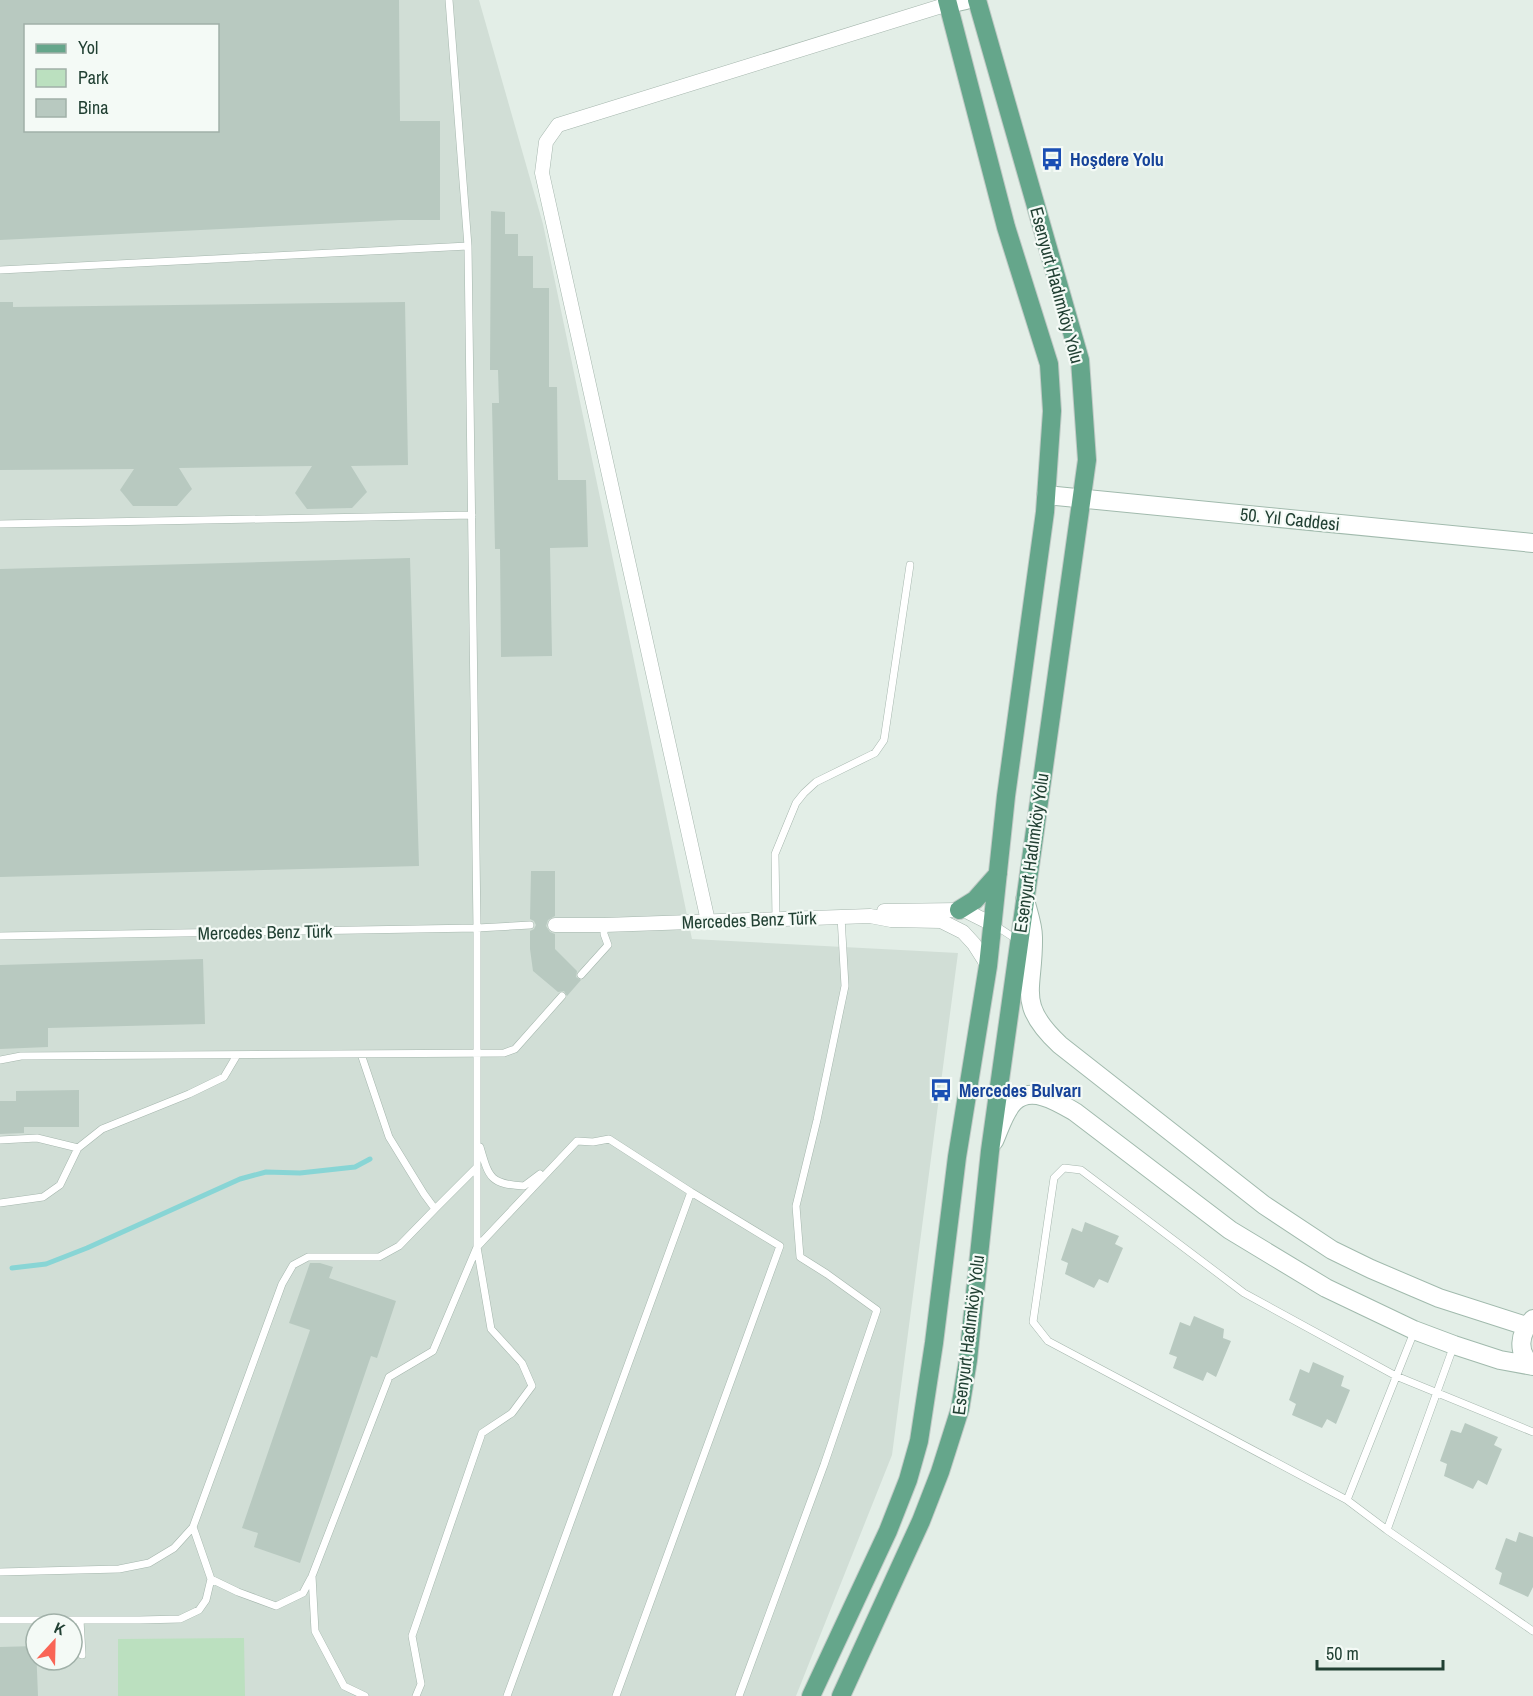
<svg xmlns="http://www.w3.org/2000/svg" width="1533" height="1696" viewBox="0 0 1533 1696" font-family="'Archivo Narrow',sans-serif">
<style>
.built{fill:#d1ded6;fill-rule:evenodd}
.green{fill:#bbe0bf}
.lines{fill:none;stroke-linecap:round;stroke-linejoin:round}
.stream{stroke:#88d5d5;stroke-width:5}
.building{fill:#b8c9c0;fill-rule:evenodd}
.lane-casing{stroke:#a5b6ad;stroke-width:8}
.street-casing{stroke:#a5b6ad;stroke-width:15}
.secondary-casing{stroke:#a1baad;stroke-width:20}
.primary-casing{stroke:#c1cac6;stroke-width:20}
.lane{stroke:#fff;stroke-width:7}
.street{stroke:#fff;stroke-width:14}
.secondary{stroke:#fff;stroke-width:18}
.primary{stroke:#65a68b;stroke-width:18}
.labels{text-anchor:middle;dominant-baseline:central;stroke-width:4.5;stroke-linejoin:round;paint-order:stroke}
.transit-label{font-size:18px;font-weight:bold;fill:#164399;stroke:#f4faf6;text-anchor:start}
.street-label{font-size:18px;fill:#214033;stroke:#f4faf6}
</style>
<rect width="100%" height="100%" fill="#e3eee7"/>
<path class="built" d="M 0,0 L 479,0 L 543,224 L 692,939 L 958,953 L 892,1455 L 796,1696 L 0,1696 ZM 26,26 L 218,26 L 218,130 L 26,130 ZM 36,1624 L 72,1624 L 72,1660 L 36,1660 Z"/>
<path class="green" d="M 244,1638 L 245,1696 L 118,1696 L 118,1639 Z"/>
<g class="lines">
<path class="stream" d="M 12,1268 L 46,1264 L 87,1248 L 240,1179 L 266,1172 L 300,1173 L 355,1167 L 370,1159"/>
</g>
<path class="building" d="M 0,0 L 399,0 L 400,121 L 440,121 L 440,220 L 400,220 L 0,240 ZM 26,26 L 218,26 L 218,130 L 26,130 Z
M 491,211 L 505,212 L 505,234 L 518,234 L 518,256 L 533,256 L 533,288 L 549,288 L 549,387 L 557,387 L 558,480 L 586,480 L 588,547 L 550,548 L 552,656 L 501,657 L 500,549 L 495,549 L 492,403 L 499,403 L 498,370 L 490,370 Z
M 0,302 L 13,302 L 13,307 L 405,302 L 408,465 L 351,466 L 367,492 L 352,508 L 307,509 L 295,493 L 312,466 L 179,468 L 192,489 L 177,506 L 133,506 L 120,490 L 134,469 L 0,470 Z
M 410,558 L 419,866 L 0,877 L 0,569 Z
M 531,871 L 555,871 L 555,916 L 548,920 L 546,926 L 550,932 L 555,934 L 555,949 L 577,971 L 576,977 L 581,980 L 567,996 L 564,991 L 558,992 L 533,971 L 530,949 L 530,931 L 534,929 L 536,925 L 534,921 L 530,919 Z
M 203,959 L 205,1024 L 48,1028 L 48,1047 L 0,1049 L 0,965 Z
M 79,1090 L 79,1127 L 24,1127 L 24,1133 L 0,1134 L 0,1101 L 16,1101 L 16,1091 Z
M 1085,1222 L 1119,1236 L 1115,1244 L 1123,1248 L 1108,1283 L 1099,1279 L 1094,1288 L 1065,1274 L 1068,1263 L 1061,1260 L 1072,1228 L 1082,1232 Z
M 310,1263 L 320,1263 L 333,1267 L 329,1278 L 396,1301 L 377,1358 L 371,1356 L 300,1563 L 254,1547 L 258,1533 L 242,1528 L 310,1330 L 289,1323 Z
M 1194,1316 L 1224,1329 L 1223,1338 L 1231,1341 L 1216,1377 L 1207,1372 L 1203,1381 L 1173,1368 L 1177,1357 L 1169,1354 L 1180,1322 L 1190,1326 Z
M 1313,1362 L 1344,1376 L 1341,1386 L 1350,1390 L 1336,1424 L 1327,1419 L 1322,1428 L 1292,1415 L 1296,1404 L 1289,1400 L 1300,1369 L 1309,1373 Z
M 1465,1423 L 1498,1437 L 1494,1445 L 1502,1449 L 1487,1485 L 1478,1480 L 1473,1489 L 1444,1476 L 1447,1464 L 1440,1461 L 1451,1430 L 1461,1433 Z
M 1519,1532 L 1533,1537 L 1533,1587 L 1528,1597 L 1499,1584 L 1502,1573 L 1495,1569 L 1506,1538 L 1516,1542 Z
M 36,1646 L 38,1696 L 0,1696 L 0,1647 Z"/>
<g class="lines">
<g class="lane-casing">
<path id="lane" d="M 0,270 L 468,246
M 0,524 L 472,515
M 776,919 L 775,854 L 796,803 L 804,793 L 816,782 L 875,753 L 884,740 L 910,565
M 993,924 L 1019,941
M 0,936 L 477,928 L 530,925
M 581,975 L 608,945 L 604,934 L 604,925
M 0,1060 L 21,1056 L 504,1053 L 515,1049 L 562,996
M 0,1140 L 37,1138 L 78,1148
M 480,1147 C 489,1178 490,1184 524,1186 L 540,1174
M 0,1203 L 43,1197 L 60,1185 L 78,1148 L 102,1129 L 189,1094 L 224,1077 L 237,1055
M 435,1209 L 477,1167
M 1533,1432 L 1396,1376 L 1244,1293 L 1081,1170 L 1064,1168 L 1054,1178 L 1033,1322 L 1048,1341 L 1347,1500 L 1387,1530 L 1533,1631
M 1347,1500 L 1414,1332
M 1387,1530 L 1454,1345
M 0,1572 L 119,1569 L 149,1563 L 174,1548 L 193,1527
M 211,1579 L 238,1592 L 276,1606 L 303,1593 L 311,1578
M 0,1620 L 140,1620 L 180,1619 L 199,1610 L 206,1600 L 211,1579 L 193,1527 L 282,1284 L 293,1265 L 308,1257 L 379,1257 L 399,1246 L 435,1209 L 424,1194 L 389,1137 L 361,1054
M 80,1620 L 82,1655
M 365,1696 L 344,1686 L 315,1631 L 312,1576 L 389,1377 L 433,1351 L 477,1247 L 577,1141 L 593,1142 L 609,1139 L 691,1192 L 780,1246 L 616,1696
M 416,1696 L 421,1684 L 412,1636 L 482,1433 L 512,1413 L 532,1386 L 522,1363 L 491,1329 L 477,1247 L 477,928 L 468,246 L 449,0
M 507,1696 L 691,1192
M 739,1696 L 824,1465 L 877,1310 L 827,1274 L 800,1257 L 796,1206 L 817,1120 L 845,986 L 841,917"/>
</g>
<g class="street-casing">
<path id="street" d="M 884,911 L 959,910 L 968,912 L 992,924
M 708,921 L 542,173 L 546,142 L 558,125 L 948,4
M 555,925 L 604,925 L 870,916 L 891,920 L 941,921 L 963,932 L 974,944 L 988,966"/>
</g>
<g class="secondary-casing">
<path id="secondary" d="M 948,4 L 966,0
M 1046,495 L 1533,543
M 1025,900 C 1028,912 1033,925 1033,937 C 1034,990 1015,1003 1060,1045 L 1264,1205 L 1332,1250 L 1371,1269 L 1439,1298 L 1526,1326
M 994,1141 C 1000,1128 1004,1112 1014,1102 C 1031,1085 1058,1102 1075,1112 L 1230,1230 L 1326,1288 L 1414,1330 L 1454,1345 L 1500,1360 L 1533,1366
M 1533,1319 C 1519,1333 1516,1353 1533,1366"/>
</g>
<g class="primary-casing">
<path id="primary" d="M 959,910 L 975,900 L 998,874
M 811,1696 L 888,1531 L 908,1480 L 919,1441 L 934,1343 L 957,1157 L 988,966 L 1006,796 L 1045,512 L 1052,411 L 1049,364 L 1006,227 L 947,0
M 841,1696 L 921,1521 L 940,1472 L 960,1409 L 968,1360 L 990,1151 L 1087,460 L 1080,360 L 977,0"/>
</g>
<use href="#lane" class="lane"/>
<use href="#street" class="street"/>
<use href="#secondary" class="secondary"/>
<use href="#primary" class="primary"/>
</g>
<defs>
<g id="bus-bare" transform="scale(1.8)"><path d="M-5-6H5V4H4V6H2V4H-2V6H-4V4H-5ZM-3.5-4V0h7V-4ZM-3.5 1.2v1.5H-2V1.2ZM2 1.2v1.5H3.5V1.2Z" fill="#1a4fb4" stroke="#f4faf6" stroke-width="2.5" paint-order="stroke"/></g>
</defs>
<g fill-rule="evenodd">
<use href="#bus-bare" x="1052" y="159"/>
<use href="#bus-bare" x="941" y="1090"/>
</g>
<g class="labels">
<g class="transit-label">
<text x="1070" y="159">Hoşdere Yolu</text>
<text x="959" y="1090">Mercedes Bulvarı</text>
</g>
<g class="street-label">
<text transform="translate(1057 285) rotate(75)">Esenyurt Hadımköy Yolu</text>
<text transform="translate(1290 519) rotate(6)">50. Yıl Caddesi</text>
<text transform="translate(1031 853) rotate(-82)">Esenyurt Hadımköy Yolu</text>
<text transform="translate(749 920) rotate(-2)">Mercedes Benz Türk</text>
<text transform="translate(265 932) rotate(-1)">Mercedes Benz Türk</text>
<text transform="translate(968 1335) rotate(-83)">Esenyurt Hadımköy Yolu</text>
</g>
</g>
<rect x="24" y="24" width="195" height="108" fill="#f4faf6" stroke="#a0b0a8" stroke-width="1.5"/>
<rect x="36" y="44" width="30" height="9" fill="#65a68b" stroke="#a0b0a8" stroke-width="1.5"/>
<text x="78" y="54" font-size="18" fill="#214033">Yol</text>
<rect x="36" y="69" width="30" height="18" fill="#bbe0bf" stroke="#a0b0a8" stroke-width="1.5"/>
<text x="78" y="84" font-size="18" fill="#214033">Park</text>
<rect x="36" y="99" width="30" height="18" fill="#b8c9c0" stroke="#a0b0a8" stroke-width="1.5"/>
<text x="78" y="114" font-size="18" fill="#214033">Bina</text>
<g transform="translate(54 1642) rotate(22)"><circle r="28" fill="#f4faf6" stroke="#a0b0a8" stroke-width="1.5"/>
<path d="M0-4.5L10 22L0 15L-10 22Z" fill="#f96556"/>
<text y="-9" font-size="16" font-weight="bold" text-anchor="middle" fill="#214033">K</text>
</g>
<path d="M1317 1660v9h126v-9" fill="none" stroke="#214033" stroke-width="3"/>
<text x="1326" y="1660" font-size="18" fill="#214033" stroke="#f4faf6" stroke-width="4.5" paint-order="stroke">50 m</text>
</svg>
